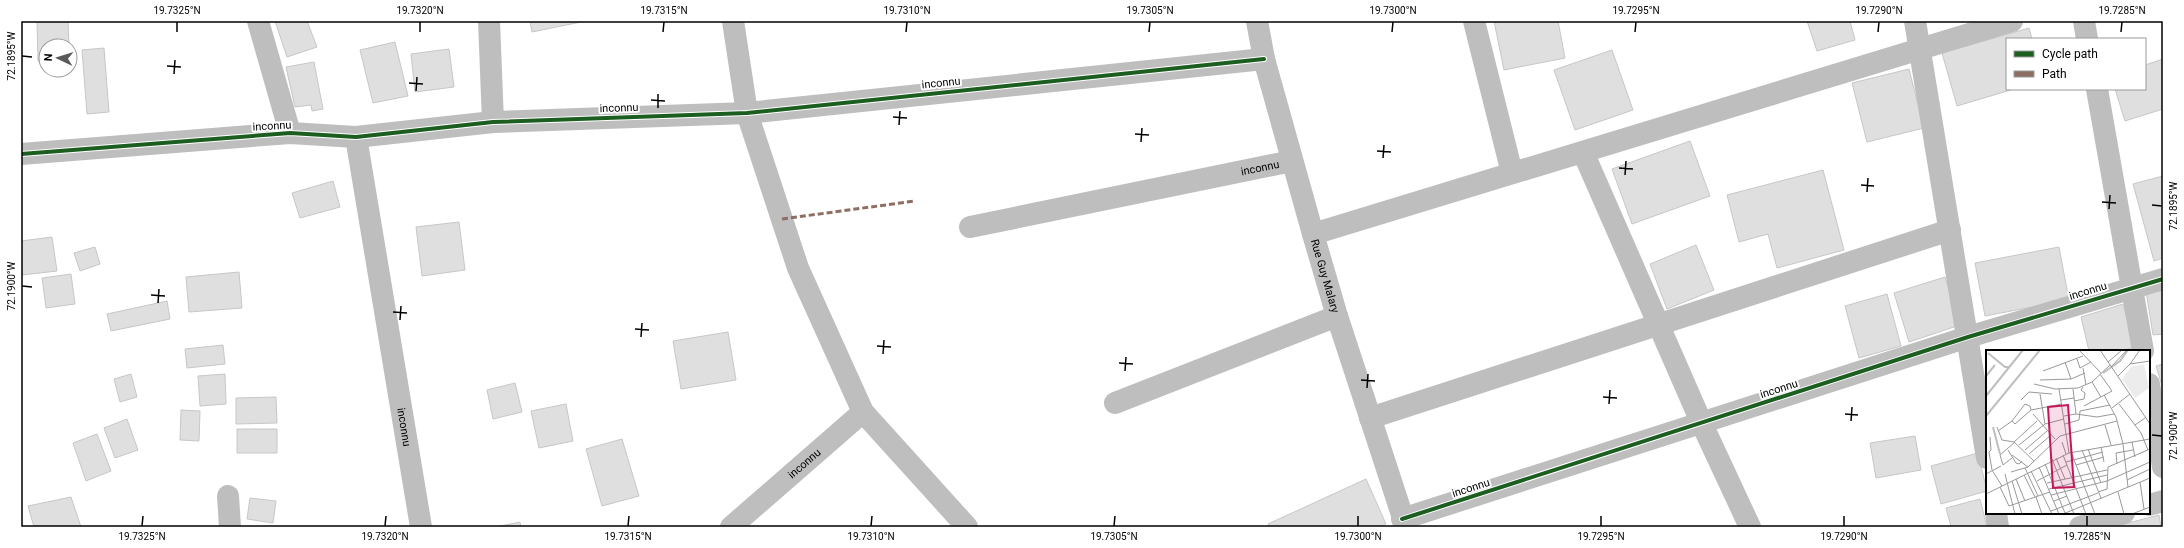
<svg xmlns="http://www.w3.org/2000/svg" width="2184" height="548" viewBox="0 0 2184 548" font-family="Roboto,sans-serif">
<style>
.building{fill:#dfdfdf;stroke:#c7c7c7}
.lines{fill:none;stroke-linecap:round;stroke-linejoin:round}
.minor{stroke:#bebebe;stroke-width:22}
.quiet{stroke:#8d6e63;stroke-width:3;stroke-dasharray:6 3;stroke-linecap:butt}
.cycleway-casing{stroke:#fff;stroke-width:6}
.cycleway{stroke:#1b5e20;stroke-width:4}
.ticks{fill:none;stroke:#000;stroke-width:1.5}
.labels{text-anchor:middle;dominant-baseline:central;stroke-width:4;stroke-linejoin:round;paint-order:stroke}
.street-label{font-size:11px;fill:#000;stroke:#fff}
.inset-river{fill:none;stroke:#bfbfbf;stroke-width:2}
.inset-road{fill:none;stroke:#999;stroke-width:1}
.view{fill:#c2185b;fill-opacity:0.15;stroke:#c2185b;stroke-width:2}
.inset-edge{fill:none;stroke:#000;stroke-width:2}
.neatline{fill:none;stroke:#000;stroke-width:1.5}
.ticks-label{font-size:10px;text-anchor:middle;fill:#000}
</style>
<rect width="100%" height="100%" fill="#fff"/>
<path class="building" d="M 37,21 L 68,21 L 69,46 L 46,46 L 46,60 L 38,61 Z
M 275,21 L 307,21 L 317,47 L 287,57 Z
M 530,21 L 586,21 L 532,32 Z
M 1494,21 L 1558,21 L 1565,58 L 1504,70 Z
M 1807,21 L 1850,21 L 1855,40 L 1817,51 Z
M 2029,28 L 2032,39 L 2007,39 L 2007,89 L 2014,89 L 1957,106 L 1942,53 Z
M 395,42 L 408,96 L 373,103 L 360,50 Z
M 104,48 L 109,112 L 87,114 L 82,50 Z
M 449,49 L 454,87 L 415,92 L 411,54 Z
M 1612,50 L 1633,110 L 1575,130 L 1554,70 Z
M 2163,59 L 2163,109 L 2125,121 L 2115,89 L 2145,89 L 2145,65 Z
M 314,62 L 323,109 L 312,111 L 311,105 L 295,107 L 286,67 Z
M 1909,69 L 1924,128 L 1867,142 L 1852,83 Z
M 1690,141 L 1710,196 L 1632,224 L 1612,169 Z
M 1823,170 L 1844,250 L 1777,268 L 1768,234 L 1739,242 L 1727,195 Z
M 2163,176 L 2163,258 L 2154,261 L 2133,184 Z
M 333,181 L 340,207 L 300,218 L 292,193 Z
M 459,222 L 465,270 L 422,276 L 416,227 Z
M 52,237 L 57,271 L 22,275 L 21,241 Z
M 1696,245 L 1714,290 L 1667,309 L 1650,264 Z
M 95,247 L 100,264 L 80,271 L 74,253 Z
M 2059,247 L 2069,300 L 1985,316 L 1975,263 Z
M 239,272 L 242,308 L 189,312 L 186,277 Z
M 71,274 L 75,304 L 46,308 L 42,278 Z
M 1945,277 L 1960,325 L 1909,342 L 1894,293 Z
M 2163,289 L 2163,334 L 2153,335 L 2146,291 Z
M 1887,294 L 1901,346 L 1859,358 L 1845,306 Z
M 167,301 L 170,319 L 111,331 L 107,314 Z
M 2123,304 L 2135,347 L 2119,351 L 2089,351 L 2081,317 Z
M 728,332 L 736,380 L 681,389 L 673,341 Z
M 223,345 L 225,364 L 187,368 L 185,349 Z
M 2163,364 L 2163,389 L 2156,366 Z
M 131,374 L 137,397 L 120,402 L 114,379 Z
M 225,374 L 226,404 L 200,406 L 198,376 Z
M 515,383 L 522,412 L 493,419 L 487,390 Z
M 276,397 L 277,423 L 236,424 L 236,398 Z
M 566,404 L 573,441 L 539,448 L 531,411 Z
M 181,410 L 200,411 L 199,441 L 180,440 Z
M 127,419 L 138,450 L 115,458 L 104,428 Z
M 237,429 L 277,429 L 277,453 L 237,453 Z
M 97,434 L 111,471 L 86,481 L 73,443 Z
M 1915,436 L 1921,470 L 1876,478 L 1870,443 Z
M 622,439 L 639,496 L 602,506 L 586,449 Z
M 1978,453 L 1987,491 L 1941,504 L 1931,466 Z
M 1366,479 L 1386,524 L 1380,527 L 1270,527 L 1268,524 Z
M 71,497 L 81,527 L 34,527 L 28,506 Z
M 250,498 L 276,501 L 273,523 L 247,519 Z
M 1980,499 L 1987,527 L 1951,527 L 1946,508 Z
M 2159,515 L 2161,527 L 2113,527 Z
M 520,522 L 521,527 L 495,527 Z"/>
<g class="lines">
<g class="minor">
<path d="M 258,21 L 290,133"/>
<path d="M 489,21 L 493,122"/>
<path d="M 733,21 L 747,113 L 798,268 L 863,412 L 967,527"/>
<path id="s1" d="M 1257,21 L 1264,59 L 1313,234 L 1337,316 L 1406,527"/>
<path d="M 1474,21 L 1512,173"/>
<path d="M 1915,21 L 1987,458"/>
<path d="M 2084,21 L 2087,39"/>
<path d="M 2097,89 L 2143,351"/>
<path id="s2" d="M 356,137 L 421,527"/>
<path d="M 1583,152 L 1702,424 L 1750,527"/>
<path d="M 21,154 L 290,133 L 356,137 L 493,122 L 747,113 L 1264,59"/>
<path id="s3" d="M 970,227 L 1292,161"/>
<path d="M 1313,234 L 2012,21"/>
<path d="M 2149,384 L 2163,467"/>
<path d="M 1115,403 L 1337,316"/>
<path d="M 1370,418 L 1950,230"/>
<path d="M 228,496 L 230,527"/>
<path d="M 2149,505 L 2163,501"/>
<path d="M 1996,513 L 1998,527"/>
<path d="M 1402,519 L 1968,337 L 2163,279"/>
<path id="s4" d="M 731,527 L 863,412"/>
<path d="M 2080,527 L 2124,513"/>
</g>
<path class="quiet" d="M 782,219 L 915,201"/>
<g class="cycleway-casing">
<path id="cycleway" d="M 21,154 L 290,133 L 356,137 L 493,122 L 747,113 L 1264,59
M 1402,519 L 1968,337 L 2163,279"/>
</g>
<use href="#cycleway" class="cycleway"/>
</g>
<path class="ticks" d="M 177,32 L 177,22M 420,32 L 420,22M 663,32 L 664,22M 906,32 L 907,22M 1149,32 L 1150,22M 1392,32 L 1393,22M 1635,32 L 1636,22M 1878,32 L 1879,22M 2121,32 L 2122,22M 22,56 L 32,57M 167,66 L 181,67M 174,74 L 175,60M 409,83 L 423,84M 416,91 L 417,77M 651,100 L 665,101M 658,108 L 658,94M 893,117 L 907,118M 899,125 L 900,111M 1135,134 L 1149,135M 1141,142 L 1142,128M 1377,151 L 1391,152M 1383,158 L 1384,145M 1619,168 L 1633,169M 1625,175 L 1626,161M 1861,185 L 1874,186M 1867,192 L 1868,178M 2102,202 L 2116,203M 2152,205 L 2162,206M 2109,209 L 2110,195M 22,286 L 32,287M 151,295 L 165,296M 158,303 L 159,289M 393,312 L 407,313M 400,320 L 401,306M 635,329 L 649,330M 641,337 L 642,323M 877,346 L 891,347M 883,354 L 884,340M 1119,363 L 1133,364M 1125,371 L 1126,357M 1361,380 L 1375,381M 1367,388 L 1368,374M 1603,397 L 1617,398M 1609,404 L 1610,390M 1845,414 L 1858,415M 1851,421 L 1852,407M 2152,435 L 2162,436M 142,526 L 143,516M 385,526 L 386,516M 628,526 L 629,516M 871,526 L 872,516M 1114,526 L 1115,516M 1358,526 L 1358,516M 1601,526 L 1601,516M 1844,526 L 1844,516M 2087,526 L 2087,516"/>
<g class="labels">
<g class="street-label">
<text transform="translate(941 83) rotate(-6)">inconnu</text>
<text transform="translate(619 108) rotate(-2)">inconnu</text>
<text transform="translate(272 126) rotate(-3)">inconnu</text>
<text stroke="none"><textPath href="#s3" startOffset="296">inconnu</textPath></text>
<text stroke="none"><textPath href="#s1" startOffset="264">Rue Guy Malary</textPath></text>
<text transform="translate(2088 291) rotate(-17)">inconnu</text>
<text transform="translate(1779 389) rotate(-18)">inconnu</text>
<text stroke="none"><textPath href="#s2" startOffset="294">inconnu</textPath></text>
<text stroke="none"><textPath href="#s4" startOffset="97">inconnu</textPath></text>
<text transform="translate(1471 488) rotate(-18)">inconnu</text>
</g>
</g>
<g transform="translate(1986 350)">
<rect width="164" height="164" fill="#fff"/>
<path d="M 158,14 L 163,38 L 149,48 L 136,29 L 145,17 Z" fill="#ececec"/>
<path class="inset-river" d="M 2,3 L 19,17 L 24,17M 117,23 L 134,11 L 142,0M 0,26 L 9,15M 0,46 L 37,0M 0,66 L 54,0M 7,77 L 14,104"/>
<path class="inset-road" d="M 93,0 L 115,23M 114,0 L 164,74M 91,9 L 94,18 L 105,12M 79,12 L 85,29M 122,12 L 136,0M 144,14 L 154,0M 125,17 L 141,0M 97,18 L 100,35M 57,21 L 97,6M 132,26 L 144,14 L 164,11M 54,30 L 85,29 L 99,23M 106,32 L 115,47M 48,34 L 69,39 L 92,38 L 106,32 L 124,15M 73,39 L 83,103M 87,39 L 90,64M 54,44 L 59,74M 118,45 L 130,67 L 137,94 L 142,137M 35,50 L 43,42 L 66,44M 75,50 L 88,48M 88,51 L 98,49 L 99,43 L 95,40 L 97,37M 133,54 L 155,83 L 162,100M 98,56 L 126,41 L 114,24M 126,58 L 144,44M 47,64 L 69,89M 78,66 L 90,64 L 111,67 L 128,64M 26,71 L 29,74 L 45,60 L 76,54M 79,74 L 93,70 L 94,61 L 124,55M 119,75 L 125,95M 149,75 L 159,68M 11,77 L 16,90 L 28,92 L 48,111M 12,81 L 26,71 L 39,54 L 44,56 L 45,60M 4,87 L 5,100 L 3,102 L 6,120 L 16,136M 28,92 L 51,71M 76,92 L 80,104M 146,92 L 149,107M 33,95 L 59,74 L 78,69M 115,97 L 118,112M 102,99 L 115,133M 22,100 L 30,113 L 33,114 L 36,111M 39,100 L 61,81M 96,100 L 115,148M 85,102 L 109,164M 43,104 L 65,85M 26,105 L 42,117M 77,105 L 100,164M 26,108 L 17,115 L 14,105 L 29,92M 70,108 L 79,129M 66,109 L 88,164M 80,112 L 117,102M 59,114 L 79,163M 131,114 L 130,103 L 147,100M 90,115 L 118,107M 53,117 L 73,164M 39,118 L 52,146M 45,121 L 66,164M 25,122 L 42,117 L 74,86 L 131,71M 0,124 L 15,116M 19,124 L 29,164M 38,125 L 49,147M 30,129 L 39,151M 141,130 L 164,119M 26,131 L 36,164M 51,131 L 81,115M 154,132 L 158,159M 61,133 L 121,120M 14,137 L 23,156 L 64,142M 63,139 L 121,125M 112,142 L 121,139 L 122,117 L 164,99M 132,142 L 138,164M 0,144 L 83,103 L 164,89M 65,145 L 121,131 L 164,112M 50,147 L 56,164M 68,151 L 81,146M 65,161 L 112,143M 77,164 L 164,128M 146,164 L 164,157"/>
<path class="view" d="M 82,55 L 88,137 L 67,138 L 62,57 Z"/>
<rect width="164" height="164" class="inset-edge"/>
</g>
<rect width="2184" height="548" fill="none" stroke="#ffffff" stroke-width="44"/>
<rect x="2006" y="38" width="140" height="52" fill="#ffffff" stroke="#999999"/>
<rect x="2014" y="51" width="20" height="6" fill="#1b5e20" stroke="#999999"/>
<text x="2042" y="58" font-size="12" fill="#000000">Cycle path</text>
<rect x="2014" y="71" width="20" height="6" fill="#8d6e63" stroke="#999999"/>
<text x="2042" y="78" font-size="12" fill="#000000">Path</text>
<g transform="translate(58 58) rotate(274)"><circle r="19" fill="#ffffff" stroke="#999999"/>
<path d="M0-3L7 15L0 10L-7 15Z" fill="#595959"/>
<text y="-6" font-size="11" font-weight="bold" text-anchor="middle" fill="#000000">N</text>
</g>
<rect x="22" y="22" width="2140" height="504" class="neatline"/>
<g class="ticks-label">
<text x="177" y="14">19.7325°N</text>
<text x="420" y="14">19.7320°N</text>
<text x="664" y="14">19.7315°N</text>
<text x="907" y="14">19.7310°N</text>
<text x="1150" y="14">19.7305°N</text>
<text x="1393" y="14">19.7300°N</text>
<text x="1636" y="14">19.7295°N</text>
<text x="1879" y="14">19.7290°N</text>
<text x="2122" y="14">19.7285°N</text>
<text transform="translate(11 56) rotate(-90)" y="4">72.1895°W</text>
<text transform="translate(2173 206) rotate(-90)" y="4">72.1895°W</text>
<text transform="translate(11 286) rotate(-90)" y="4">72.1900°W</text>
<text transform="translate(2173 436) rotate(-90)" y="4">72.1900°W</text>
<text x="142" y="540">19.7325°N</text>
<text x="385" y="540">19.7320°N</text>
<text x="628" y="540">19.7315°N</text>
<text x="871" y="540">19.7310°N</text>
<text x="1114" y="540">19.7305°N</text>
<text x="1358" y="540">19.7300°N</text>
<text x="1601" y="540">19.7295°N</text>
<text x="1844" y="540">19.7290°N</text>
<text x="2087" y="540">19.7285°N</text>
</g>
</svg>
